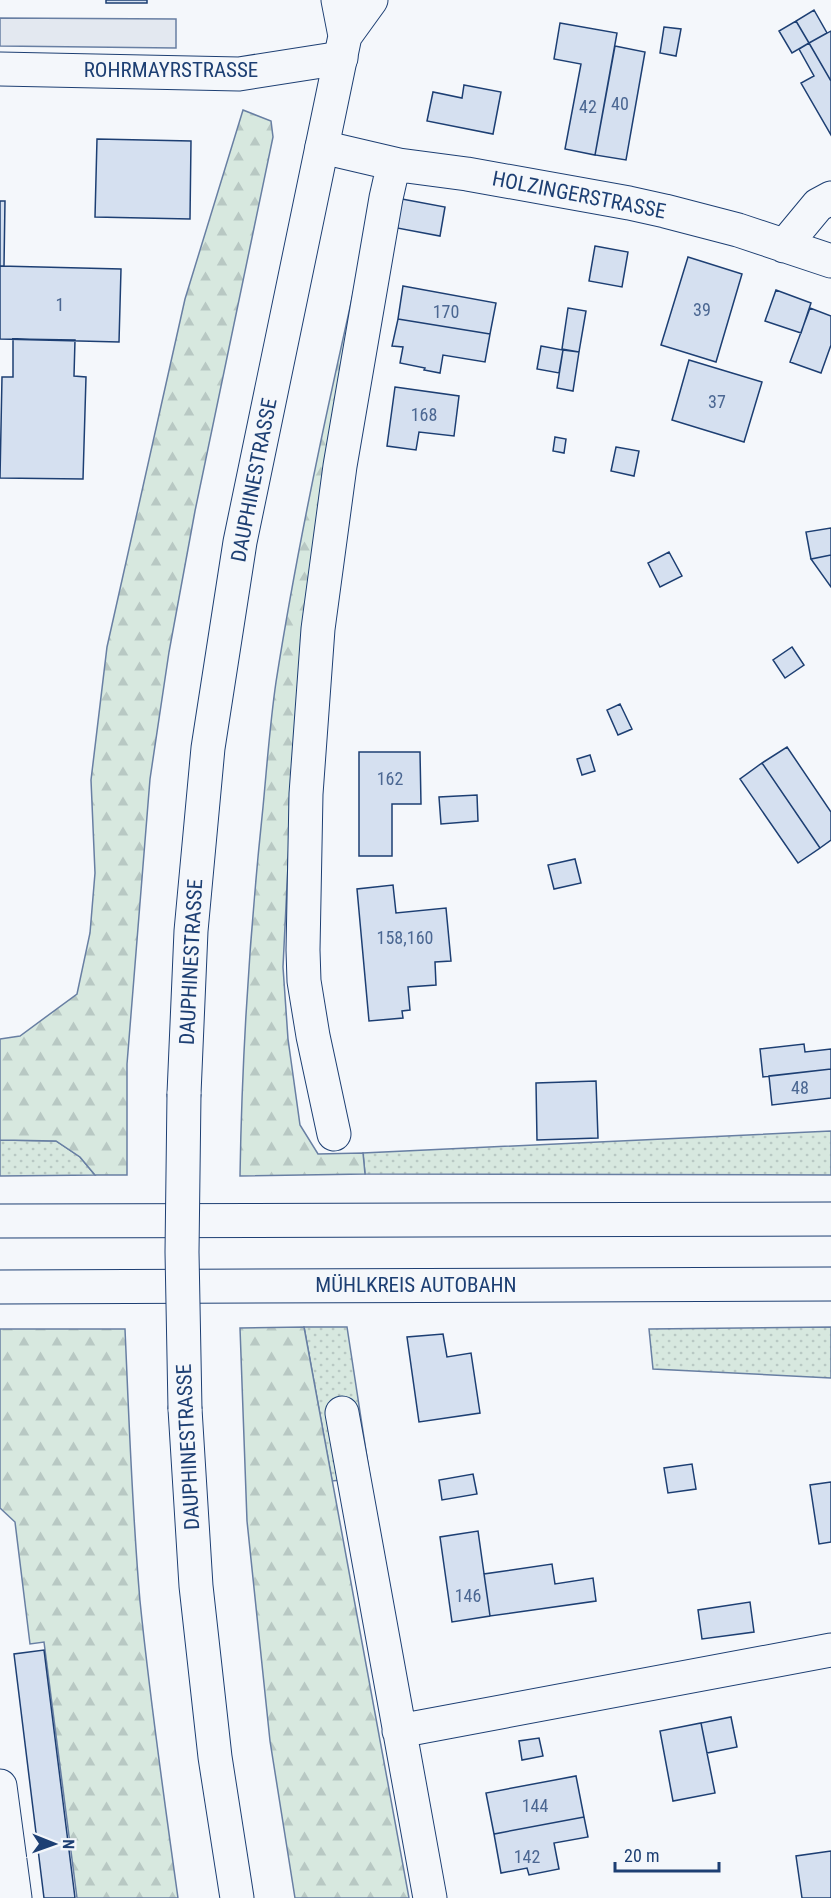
<svg xmlns="http://www.w3.org/2000/svg" width="831" height="1898" viewBox="0 0 831 1898" font-family="'Roboto Condensed',sans-serif">
<style>
.grass{fill:url(#grass-dots);stroke:#687fa3;stroke-width:1.5}
.forest{fill:url(#forest-firs);stroke:#687fa3;stroke-width:1.5}
.parking{fill:#e3e8f0;stroke:#687fa3;stroke-width:1.5}
.building{fill:#d5e0f0;stroke:#1d3f73;stroke-width:1.5}
.lines{fill:none;stroke-linecap:round;stroke-linejoin:round}
.minor-casing{stroke:#1d3f73;stroke-width:35}
.major-casing{stroke:#1d3f73;stroke-width:35}
.highway-casing{stroke:#1d3f73;stroke-width:35}
.minor{stroke:#f4f7fb;stroke-width:33}
.major{stroke:#f4f7fb;stroke-width:33}
.highway{stroke:#f4f7fb;stroke-width:33}
.major-bridge-casing{stroke:#1d3f73;stroke-width:35;stroke-linecap:butt}
.major-bridge{stroke:#f4f7fb;stroke-width:33}
.labels{text-anchor:middle;dominant-baseline:central;stroke-width:4.5;stroke-linejoin:round;paint-order:stroke}
.number-label{font-size:18px;fill:#4b6792}
.street-label{font-size:21px;fill:#1d3f73;stroke:#f4f7fb}
</style>
<defs>
<pattern id="grass-dots" width="8" height="8" patternUnits="userSpaceOnUse" patternTransform="scale(1.5)"><rect width="8" height="8" fill="#d7e8df"/><path d="M2 2h.1M6 6h.1" fill="none" stroke="#b8c8c3" stroke-width="1.8" stroke-linecap="round"/></pattern>
<pattern id="forest-firs" width="22" height="20" patternUnits="userSpaceOnUse" patternTransform="scale(1.5)"><rect width="22" height="20" fill="#d7e8df"/><path d="M5 1l3.5 6h-7zM16 11l3.5 6h-7z" fill="#b8c8c3"/></pattern>
</defs>
<rect width="100%" height="100%" fill="#f4f7fb"/>
<path class="grass" d="M 831,1131 L 831,1175 L 365,1174 L 363,1153 Z
M 0,1140 L 56,1141 L 80,1157 L 95,1175 L 0,1176 Z
M 304,1327 L 347,1327 L 370,1477 L 332,1481 Z
M 831,1327 L 831,1378 L 653,1369 L 649,1329 Z"/>
<path class="forest" d="M 243,110 L 271,121 L 273,137 L 195,511 L 169,652 L 150,779 L 127,1064 L 127,1175 L 95,1175 L 80,1157 L 56,1141 L 0,1140 L 0,1039 L 20,1036 L 77,994 L 90,933 L 95,873 L 91,780 L 107,647 L 185,299 Z
M 376,192 L 291,804 L 283,967 L 288,1039 L 300,1125 L 318,1154 L 363,1153 L 365,1174 L 240,1176 C 242,1052 250,930 263,807 C 267,765 270,723 276,682 C 302,517 339,355 376,192 Z
M 304,1327 L 409,1898 L 295,1898 L 270,1741 L 247,1521 L 240,1328 Z
M 0,1329 L 125,1329 C 129,1419 132,1510 140,1601 C 150,1700 164,1799 178,1898 L 77,1898 L 44,1642 L 30,1644 L 15,1522 L 0,1508 Z"/>
<path class="parking" d="M 0,18 L 176,19 L 176,48 L 0,46 Z"/>
<path class="building" d="M 106,0 L 147,0 L 147,3 L 106,3 Z
M 814,10 L 827,33 L 809,43 L 796,21 Z
M 796,21 L 809,43 L 792,53 L 779,31 Z
M 560,23 L 617,33 L 595,155 L 565,149 L 581,64 L 554,59 Z
M 664,27 L 681,29 L 676,56 L 660,53 Z
M 831,31 L 831,81 L 809,43 Z
M 809,43 L 831,81 L 831,135 L 801,83 L 814,76 L 799,49 Z
M 615,46 L 645,52 L 626,160 L 595,155 Z
M 464,85 L 501,92 L 493,134 L 427,121 L 433,92 L 462,98 Z
M 97,139 L 191,141 L 190,219 L 95,217 Z
M 402,199 L 445,207 L 440,236 L 397,228 Z
M 0,201 L 5,201 L 4,266 L 0,266 Z
M 595,246 L 628,252 L 622,287 L 589,281 Z
M 688,257 L 742,274 L 716,362 L 661,345 Z
M 0,266 L 121,269 L 119,342 L 0,339 Z
M 403,286 L 496,303 L 490,334 L 398,319 Z
M 776,290 L 811,303 L 801,333 L 765,321 Z
M 568,308 L 586,311 L 579,352 L 562,349 Z
M 810,308 L 831,316 L 831,345 L 821,373 L 790,362 Z
M 398,319 L 490,334 L 485,362 L 443,355 L 440,373 L 424,370 L 425,368 L 400,363 L 403,347 L 392,346 Z
M 13,339 L 75,340 L 74,376 L 86,377 L 83,479 L 0,478 L 2,377 L 13,377 Z
M 541,346 L 563,350 L 559,373 L 537,369 Z
M 563,350 L 579,352 L 573,391 L 557,388 Z
M 689,360 L 762,382 L 744,442 L 672,420 Z
M 395,387 L 459,396 L 454,436 L 419,432 L 416,450 L 387,446 Z
M 555,437 L 566,439 L 564,453 L 553,451 Z
M 616,447 L 639,451 L 634,476 L 611,471 Z
M 831,528 L 831,555 L 811,559 L 806,532 Z
M 669,552 L 682,576 L 660,587 L 648,563 Z
M 831,555 L 831,587 L 811,559 Z
M 792,647 L 804,665 L 785,678 L 773,660 Z
M 620,704 L 632,729 L 618,735 L 607,710 Z
M 787,747 L 831,812 L 831,840 L 820,848 L 762,763 Z
M 359,752 L 420,752 L 421,804 L 392,804 L 392,856 L 359,856 Z
M 590,755 L 595,771 L 582,775 L 577,759 Z
M 762,763 L 820,848 L 798,863 L 740,779 Z
M 477,795 L 478,821 L 441,824 L 439,797 Z
M 575,859 L 581,883 L 554,889 L 548,865 Z
M 393,885 L 396,913 L 446,908 L 451,961 L 435,962 L 436,985 L 408,987 L 410,1010 L 402,1011 L 403,1018 L 369,1021 L 357,889 Z
M 804,1044 L 805,1052 L 831,1049 L 831,1069 L 763,1077 L 760,1049 Z
M 831,1069 L 831,1098 L 772,1105 L 769,1076 Z
M 596,1081 L 598,1138 L 537,1140 L 536,1083 Z
M 443,1334 L 447,1357 L 471,1353 L 480,1413 L 419,1422 L 407,1337 Z
M 692,1464 L 696,1489 L 668,1493 L 664,1468 Z
M 473,1474 L 477,1494 L 442,1500 L 439,1480 Z
M 831,1482 L 831,1542 L 819,1544 L 810,1485 Z
M 478,1531 L 490,1616 L 452,1622 L 440,1537 Z
M 552,1564 L 555,1584 L 593,1578 L 596,1601 L 490,1616 L 484,1574 Z
M 750,1602 L 754,1632 L 702,1639 L 698,1610 Z
M 44,1650 L 75,1898 L 44,1898 L 14,1654 Z
M 731,1717 L 737,1747 L 707,1753 L 701,1723 Z
M 701,1723 L 715,1793 L 673,1801 L 660,1731 Z
M 539,1738 L 543,1756 L 522,1760 L 519,1741 Z
M 576,1776 L 584,1817 L 494,1834 L 486,1793 Z
M 584,1817 L 588,1837 L 554,1843 L 559,1869 L 529,1875 L 527,1868 L 501,1873 L 494,1834 Z
M 831,1851 L 831,1898 L 802,1898 L 796,1856 Z"/>
<g class="lines">
<g class="minor-casing">
<path id="minor" d="M 0,69 L 239,74 L 341,58
M 322,147 L 399,165 L 467,174 L 629,203 L 665,211 L 738,230 L 831,261
M 784,246 L 818,205 L 831,198
M 334,1134 L 313,1036 L 304,981 L 303,950 L 306,794 L 318,629 L 340,466 L 386,198 L 391,176 L 399,165
M 342,1413 L 430,1898
M 399,1731 L 831,1650
M 0,1786 L 15,1898"/>
</g>
<g class="major-casing">
<path id="major" d="M 345,36 L 371,0
M 184,1094 L 191,931 L 208,748 L 240,542 L 345,36 L 338,0
M 185,1409 L 196,1586 L 215,1757 L 237,1898"/>
</g>
<g class="highway-casing">
<path id="highway" d="M 0,1221 L 831,1219
M 0,1287 L 831,1284"/>
</g>
<use href="#minor" class="minor"/>
<use href="#major" class="major"/>
<use href="#highway" class="highway"/>
<g class="major-bridge-casing">
<path id="major-bridge" d="M 184,1094 L 182,1252 L 185,1409"/>
</g>
<use href="#major-bridge" class="major-bridge"/>
</g>
<g class="labels">
<g class="number-label">
<text x="620" y="103">40</text>
<text x="588" y="106">42</text>
<text x="60" y="304">1</text>
<text x="702" y="309">39</text>
<text x="446" y="311">170</text>
<text x="717" y="401">37</text>
<text x="424" y="414">168</text>
<text x="390" y="778">162</text>
<text x="405" y="937">158,160</text>
<text x="800" y="1087">48</text>
<text x="468" y="1595">146</text>
<text x="535" y="1805">144</text>
<text x="527" y="1856">142</text>
</g>
<g class="street-label">
<text x="171" y="70">ROHRMAYRSTRASSE</text>
<text transform="translate(579 195) rotate(11)">HOLZINGERSTRASSE</text>
<text transform="translate(254 480) rotate(-79)">DAUPHINESTRASSE</text>
<text transform="translate(191 962) rotate(-87)">DAUPHINESTRASSE</text>
<text x="416" y="1285">MÜHLKREIS AUTOBAHN</text>
<text transform="translate(188 1447) rotate(-93)">DAUPHINESTRASSE</text>
</g>
</g>
<g transform="translate(54 1844) rotate(91)" stroke="#f4f7fb" stroke-width="4.5" paint-order="stroke">
<path d="M0-4.5L10 22L0 15L-10 22Z" fill="#1d3f73"/>
<text y="-9" font-size="16" font-weight="bold" text-anchor="middle" fill="#1d3f73">N</text>
</g>
<path d="M615 1862v9h104v-9" fill="none" stroke="#1d3f73" stroke-width="3"/>
<text x="624" y="1862" font-size="18" fill="#1d3f73" stroke="#f4f7fb" stroke-width="4.5" paint-order="stroke">20 m</text>
</svg>
